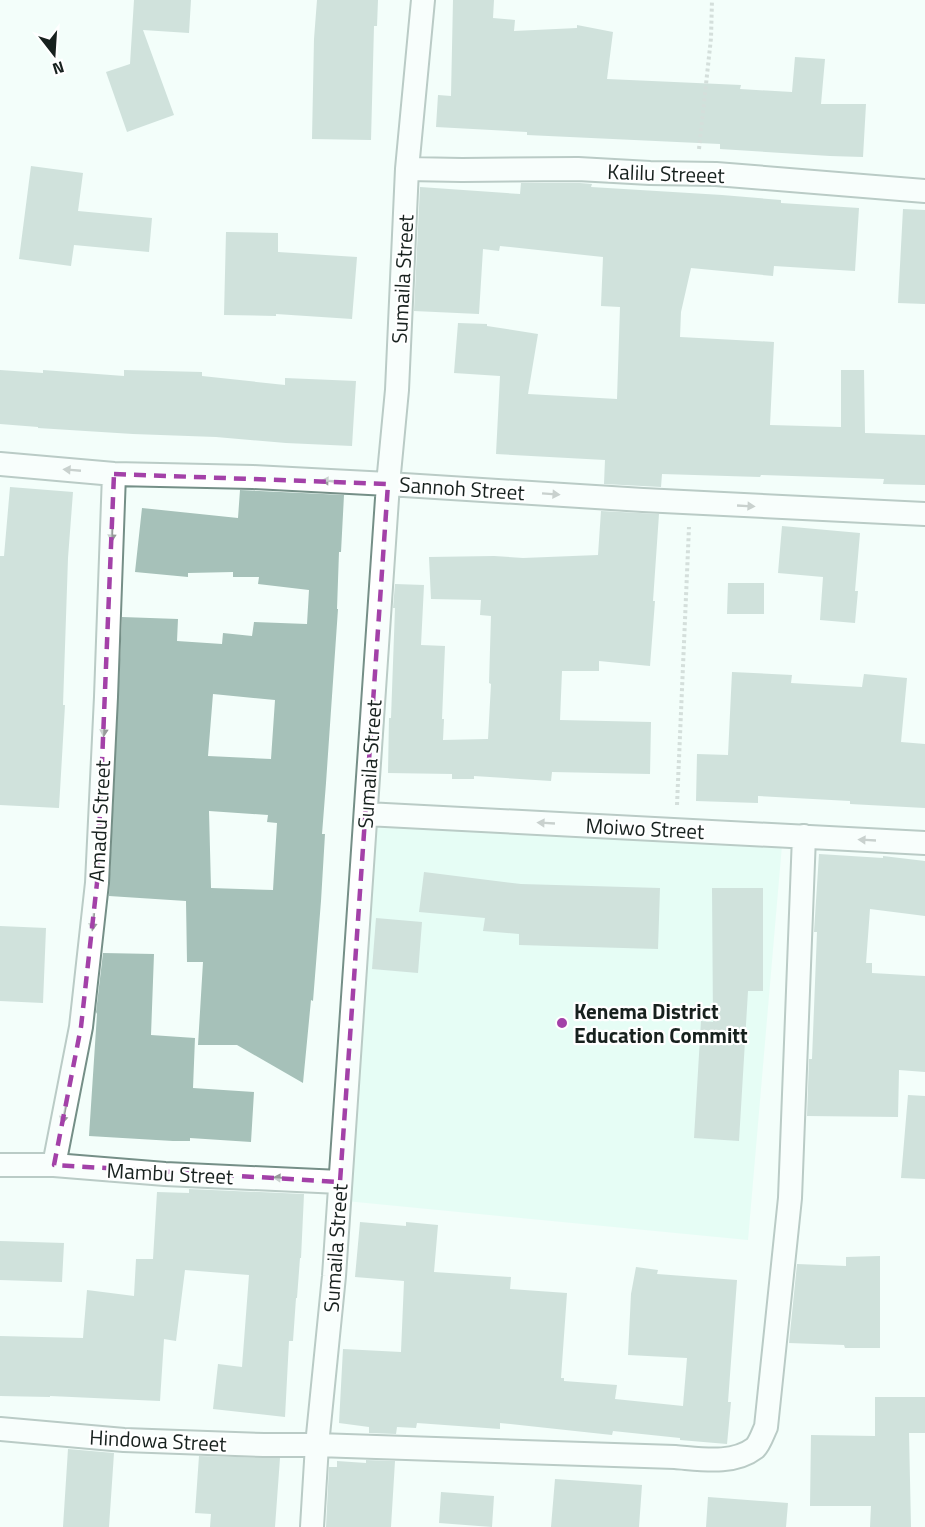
<svg xmlns="http://www.w3.org/2000/svg" width="925" height="1527" viewBox="0 0 925 1527" font-family="'Titillium Web',sans-serif">
<style>
.built{fill:#d7fcf0}
.building{fill:#a6c1b9;fill-rule:evenodd}
.lines{fill:none;stroke-linecap:round;stroke-linejoin:round}
.street-casing{stroke:#758f87;stroke-width:26}
.path{stroke:#b0bbb7;stroke-width:4;stroke-dasharray:3 3;stroke-linecap:butt}
.street{stroke:#fff;stroke-width:22}
.oneway{fill:#979b9a}
.marked{fill:none;stroke:#a341a8;stroke-width:4.5;stroke-dasharray:12 8;stroke-linejoin:round}
.poi-dot{fill:#a341a8;stroke:#fff;stroke-width:2}
.labels{text-anchor:middle;dominant-baseline:central;stroke-width:4.5;stroke-linejoin:round;paint-order:stroke}
.street-label{font-size:21px;fill:#17211e;stroke:#fff}
.poi-label{font-size:21px;font-weight:bold;fill:#17211e;stroke:#fff;text-anchor:start}
</style>
<rect width="100%" height="100%" fill="#f3fefa"/>
<path class="built" d="M 372,822 L 566,837 L 782,845 L 748,1240 L 346,1201 Z"/>
<path class="building" d="M 134,0 L 191,0 L 189,33 L 143,30 L 174,115 L 127,132 L 106,72 L 130,64 Z
M 317,0 L 378,0 L 377,26 L 374,26 L 371,140 L 312,139 L 314,39 Z
M 453,0 L 494,0 L 493,18 L 515,20 L 514,31 L 577,28 L 577,25 L 613,32 L 607,79 L 741,85 L 740,89 L 792,92 L 795,57 L 825,59 L 821,104 L 866,104 L 863,157 L 830,156 L 720,149 L 720,144 L 527,135 L 527,132 L 436,127 L 438,95 L 451,96 Z
M 31,166 L 83,173 L 78,211 L 152,218 L 149,252 L 74,245 L 71,266 L 19,259 Z
M 521,183 L 580,183 L 592,184 L 591,187 L 722,195 L 781,200 L 781,203 L 859,208 L 855,271 L 774,266 L 773,276 L 691,268 L 681,312 L 680,337 L 774,342 L 770,425 L 841,427 L 841,370 L 864,370 L 865,433 L 925,435 L 925,485 L 883,484 L 884,479 L 761,475 L 760,477 L 662,474 L 661,487 L 604,484 L 605,460 L 496,454 L 500,376 L 454,373 L 458,323 L 487,324 L 487,326 L 538,334 L 528,394 L 617,399 L 620,307 L 601,306 L 603,257 L 500,246 L 499,251 L 483,249 L 479,314 L 414,311 L 420,187 L 520,194 Z
M 903,209 L 925,210 L 925,304 L 898,303 Z
M 226,232 L 278,233 L 278,252 L 357,257 L 352,319 L 276,314 L 276,316 L 224,315 Z
M 0,370 L 43,373 L 43,370 L 124,376 L 124,370 L 202,372 L 202,376 L 285,385 L 285,378 L 356,381 L 352,446 L 286,443 L 216,437 L 133,434 L 38,428 L 38,427 L 0,424 Z
M 10,487 L 73,492 L 68,558 L 63,705 L 65,705 L 59,808 L 0,805 L 0,556 L 4,556 Z
M 240,490 L 344,495 L 341,552 L 339,552 L 337,609 L 338,609 L 326,783 L 322,834 L 325,834 L 321,901 L 313,1001 L 311,1000 L 303,1083 L 237,1045 L 198,1045 L 203,962 L 187,962 L 186,901 L 109,896 L 122,617 L 178,619 L 177,641 L 222,644 L 223,633 L 252,636 L 254,622 L 307,624 L 309,590 L 258,584 L 259,577 L 233,577 L 233,572 L 188,573 L 188,577 L 135,572 L 142,508 L 238,518 ZM 213,694 L 275,700 L 271,759 L 208,756 ZM 209,811 L 268,815 L 267,822 L 277,823 L 273,890 L 211,888 Z
M 601,511 L 659,514 L 653,601 L 655,601 L 650,666 L 599,661 L 599,671 L 562,671 L 560,720 L 651,722 L 650,774 L 552,772 L 551,781 L 474,776 L 474,779 L 452,779 L 452,774 L 388,773 L 389,718 L 391,718 L 395,608 L 393,608 L 395,584 L 424,585 L 421,645 L 445,646 L 442,719 L 444,719 L 443,740 L 488,739 L 491,684 L 489,683 L 491,616 L 480,615 L 481,600 L 431,599 L 429,557 L 494,556 L 523,558 L 598,555 Z
M 782,526 L 860,533 L 855,591 L 858,591 L 855,623 L 820,620 L 823,577 L 778,573 Z
M 728,583 L 764,583 L 764,614 L 727,614 Z
M 732,672 L 792,675 L 791,683 L 862,687 L 864,674 L 907,678 L 901,742 L 925,744 L 925,808 L 850,804 L 850,801 L 758,796 L 758,803 L 696,801 L 697,754 L 728,755 Z
M 819,854 L 883,858 L 883,856 L 925,861 L 925,916 L 870,909 L 866,963 L 872,963 L 872,973 L 925,976 L 925,1072 L 899,1070 L 898,1117 L 807,1116 L 809,1059 L 812,1059 L 817,932 L 814,932 Z
M 424,872 L 521,884 L 660,888 L 658,949 L 519,945 L 519,934 L 483,931 L 485,918 L 419,912 Z
M 712,888 L 763,888 L 763,991 L 748,991 L 739,1141 L 694,1138 L 701,1021 L 713,1022 Z
M 376,918 L 422,922 L 418,973 L 372,969 Z
M 0,926 L 46,928 L 43,1003 L 0,1001 Z
M 103,953 L 154,954 L 151,1035 L 195,1038 L 193,1088 L 254,1092 L 251,1142 L 190,1138 L 190,1141 L 173,1141 L 89,1136 L 97,1014 L 96,1012 Z
M 908,1095 L 925,1096 L 925,1179 L 901,1178 Z
M 189,1189 L 304,1194 L 301,1258 L 300,1258 L 297,1298 L 296,1298 L 293,1341 L 289,1341 L 285,1417 L 213,1409 L 218,1364 L 242,1367 L 249,1275 L 185,1270 L 176,1341 L 164,1339 L 160,1401 L 50,1396 L 50,1397 L 0,1396 L 0,1336 L 83,1338 L 87,1290 L 134,1296 L 136,1259 L 153,1259 L 157,1192 L 189,1193 Z
M 360,1222 L 406,1226 L 406,1222 L 438,1225 L 434,1272 L 511,1277 L 510,1289 L 567,1293 L 561,1378 L 564,1378 L 564,1381 L 617,1385 L 615,1399 L 683,1406 L 687,1358 L 628,1355 L 631,1294 L 636,1267 L 658,1270 L 657,1274 L 737,1280 L 728,1402 L 731,1402 L 727,1444 L 680,1440 L 680,1438 L 613,1431 L 612,1435 L 500,1423 L 500,1429 L 417,1423 L 416,1428 L 397,1427 L 396,1434 L 369,1433 L 369,1427 L 339,1423 L 343,1349 L 401,1352 L 404,1281 L 355,1277 Z
M 0,1241 L 64,1243 L 62,1282 L 0,1280 Z
M 880,1256 L 880,1348 L 845,1348 L 844,1345 L 789,1343 L 797,1264 L 846,1266 L 846,1257 Z
M 875,1397 L 925,1397 L 925,1433 L 909,1433 L 911,1527 L 870,1527 L 871,1506 L 810,1506 L 811,1435 L 875,1436 Z
M 68,1449 L 114,1453 L 109,1527 L 63,1527 Z
M 199,1456 L 280,1458 L 275,1527 L 210,1527 L 211,1514 L 195,1513 Z
M 366,1460 L 395,1461 L 391,1527 L 326,1527 L 329,1467 L 337,1467 L 337,1461 L 366,1463 Z
M 555,1479 L 642,1485 L 639,1527 L 551,1527 Z
M 441,1492 L 494,1496 L 492,1527 L 439,1523 Z
M 708,1497 L 788,1503 L 786,1527 L 706,1527 Z"/>
<g class="lines">
<g class="street-casing">
<path id="street" d="M 407,169 L 462,170 L 578,169 L 650,173 L 716,174 L 925,191
M 0,464 L 114,474 L 253,477 L 388,484 L 643,500 L 925,514
M 366,814 L 925,843
M 0,1165 L 54,1165 L 165,1174 L 340,1182
M 54,1165 L 81,1027 L 97,883 L 106,697 L 114,474
M 0,1429 L 124,1440 L 264,1445 L 317,1445 L 675,1457 C 701,1459 733,1465 755,1448 C 760,1443 763,1433 766,1427 L 790,1198 L 804,836
M 312,1527 L 317,1445 L 334,1276 L 388,484 L 397,390 L 407,169 L 423,0"/>
</g>
<path class="path" d="M 699,149 L 711,38 L 712,0
M 677,805 L 689,527"/>
<use href="#street" class="street"/>
</g>
<defs><path id="oneway-solid" d="M-6-.8H1V-3.2L6.5 0L1 3.2V.8H-6Z" transform="scale(1.5)"/></defs>
<g class="oneway">
<use href="#oneway-solid" transform="translate(72 470) rotate(-175)"/>
<use href="#oneway-solid" transform="translate(330 481) rotate(-177)"/>
<use href="#oneway-solid" transform="translate(551 494) rotate(4)"/>
<use href="#oneway-solid" transform="translate(746 506) rotate(3)"/>
<use href="#oneway-solid" transform="translate(112 533) rotate(92)"/>
<use href="#oneway-solid" transform="translate(104 728) rotate(93)"/>
<use href="#oneway-solid" transform="translate(546 823) rotate(-177)"/>
<use href="#oneway-solid" transform="translate(867 840) rotate(-177)"/>
<use href="#oneway-solid" transform="translate(93 922) rotate(96)"/>
<use href="#oneway-solid" transform="translate(64 1115) rotate(101)"/>
<use href="#oneway-solid" transform="translate(282 1178) rotate(-177)"/>
</g>
<path d="M0 0H925V1527H0ZM 114,474 L 388,484 L 340,1182 L 54,1165 L 81,1027 L 97,883 Z" fill="#f3fefa" fill-opacity=".55" fill-rule="evenodd"/>
<path class="marked" d="M 114,474 L 388,484 L 340,1182 L 54,1165 L 81,1027 L 97,883 Z"/>
<circle class="poi-dot" cx="562" cy="1023" r="6"/>
<g class="labels">
<g class="street-label">
<text transform="translate(666 173) rotate(2)">Kalilu Streeet</text>
<text transform="translate(402 279) rotate(-87)">Sumaila Street</text>
<text transform="translate(462 488) rotate(4)">Sannoh Street</text>
<text transform="translate(369 764) rotate(-86)">Sumaila Street</text>
<text transform="translate(99 821) rotate(-87)">Amadu Street</text>
<text transform="translate(645 828) rotate(3)">Moiwo Street</text>
<text transform="translate(170 1173) rotate(3)">Mambu Street</text>
<text transform="translate(335 1248) rotate(-86)">Sumaila Street</text>
<text transform="translate(158 1440) rotate(3)">Hindowa Street</text>
</g>
<g class="poi-label">
<text x="574" y="1011">Kenema District<tspan x="574" dy="24">Education Committ</tspan></text>
</g>
</g>
<g transform="translate(54 54) rotate(163)" stroke="#ffffff" stroke-width="4.5" paint-order="stroke">
<path d="M0-4.5L10 22L0 15L-10 22Z" fill="#17211e"/>
<text y="-9" font-size="16" font-weight="bold" text-anchor="middle" fill="#17211e">N</text>
</g>
</svg>
